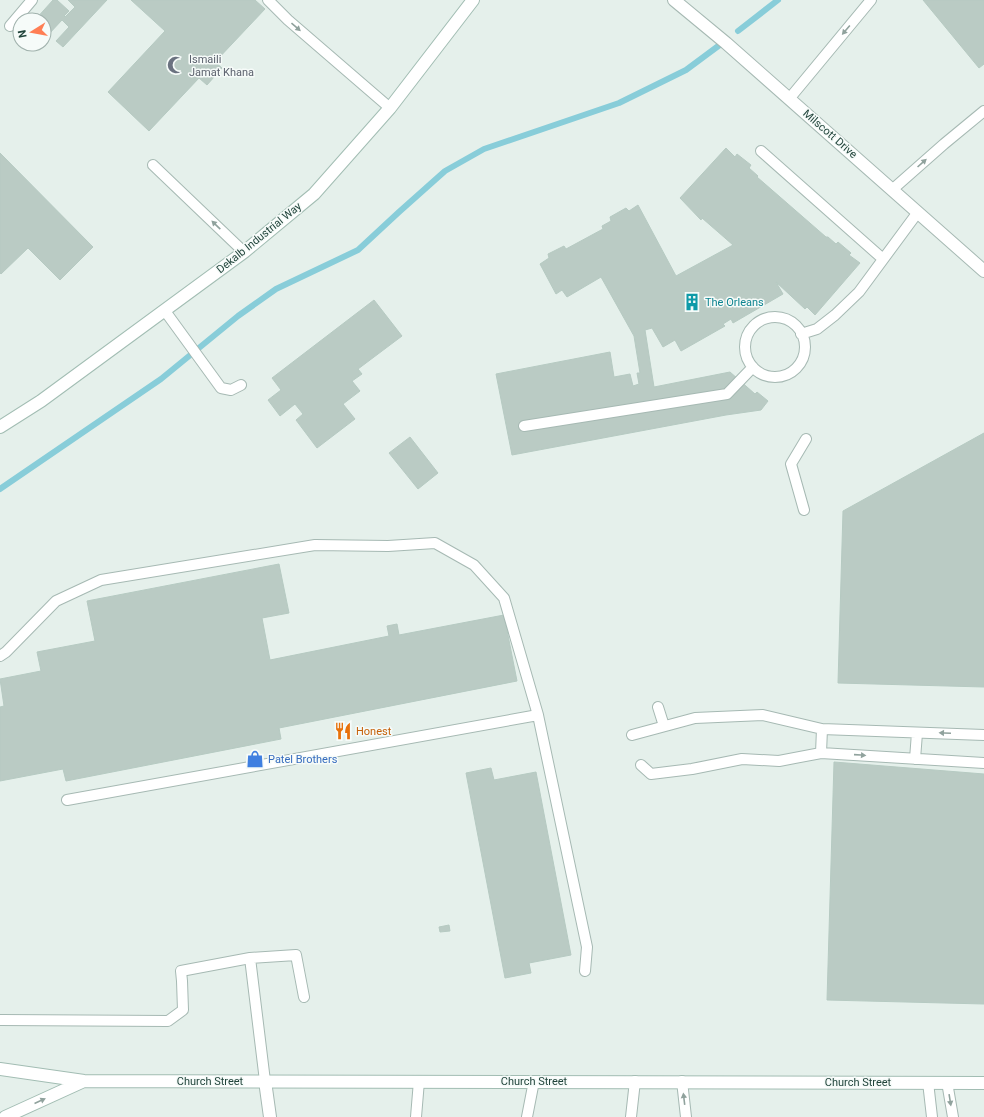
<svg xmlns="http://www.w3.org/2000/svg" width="984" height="1117" viewBox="0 0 984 1117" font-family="Roboto,sans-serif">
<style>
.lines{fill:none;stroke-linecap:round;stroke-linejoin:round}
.stream{stroke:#88cdd9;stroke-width:6}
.building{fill:#bacbc4;stroke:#b6cac2}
.lane-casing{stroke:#a6b9b3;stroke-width:12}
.street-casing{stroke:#a6b9b3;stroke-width:14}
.secondary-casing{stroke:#a2bdb3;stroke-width:14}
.lane{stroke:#fff;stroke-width:10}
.street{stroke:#fff;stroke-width:12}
.secondary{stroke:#fff;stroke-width:12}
.oneway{fill:#90a29d}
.labels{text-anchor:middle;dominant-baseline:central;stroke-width:3;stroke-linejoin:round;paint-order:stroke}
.worship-label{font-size:11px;fill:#5b616d;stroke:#f6fbf9;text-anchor:start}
.street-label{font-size:11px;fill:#21443b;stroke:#f6fbf9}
.culture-label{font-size:11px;fill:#0d838f;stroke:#f6fbf9;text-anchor:start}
.food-label{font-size:11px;fill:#c56008;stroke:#f6fbf9;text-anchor:start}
.shop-label{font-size:11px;fill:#366cbe;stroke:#f6fbf9;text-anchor:start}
</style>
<rect width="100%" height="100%" fill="#e5f0eb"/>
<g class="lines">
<path class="stream" d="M 738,31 L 778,0
M 0,489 L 161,379 L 238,316 L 276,289 L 358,250 L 399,212 L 445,171 L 484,149 L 619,103 L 686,70 L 721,44"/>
</g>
<path class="building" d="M 53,0 L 57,0 L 69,11 L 64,16 L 65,17 L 75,7 L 68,0 L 107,0 L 63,47 L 56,41 L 69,27 L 62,20 L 48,35 L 44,32 L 44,20 L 35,20 Z
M 131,0 L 255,0 L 265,9 L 215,62 L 222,68 L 207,85 L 199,78 L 149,131 L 108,92 L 165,31 Z
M 923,0 L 984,0 L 984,64 L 979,68 Z
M 726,148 L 735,157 L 737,154 L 751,165 L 749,168 L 758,176 L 757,177 L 826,237 L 828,237 L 836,244 L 838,242 L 851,253 L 849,255 L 860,263 L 815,315 L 807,307 L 805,309 L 776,282 L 783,294 L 733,323 L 731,319 L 723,324 L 725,326 L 681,351 L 675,340 L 663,347 L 652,328 L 645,330 L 654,387 L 730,372 L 755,394 L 757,392 L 768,401 L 761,410 L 726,415 L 512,455 L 496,374 L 610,352 L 614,377 L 630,374 L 633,386 L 639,384 L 637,373 L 640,373 L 634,336 L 601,277 L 567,297 L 562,290 L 556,294 L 540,264 L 549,258 L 548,254 L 564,246 L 566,249 L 603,229 L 602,226 L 611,221 L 610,217 L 626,208 L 629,211 L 638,205 L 676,276 L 733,245 L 702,218 L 701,220 L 680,198 Z
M 0,153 L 93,247 L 60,280 L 28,248 L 1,274 L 0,273 Z
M 374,300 L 402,336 L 358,369 L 362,374 L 352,381 L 360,391 L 343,404 L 355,419 L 317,448 L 296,420 L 303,414 L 295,404 L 280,416 L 268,400 L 281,390 L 272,378 Z
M 984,433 L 984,687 L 838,683 L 843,511 Z
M 410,437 L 438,473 L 418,489 L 389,453 Z
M 279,564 L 289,613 L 262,618 L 270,660 L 389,636 L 387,626 L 397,624 L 399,635 L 504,615 L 517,681 L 279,728 L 281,739 L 66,781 L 63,769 L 0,781 L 0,707 L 4,706 L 0,679 L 41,671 L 37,652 L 95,641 L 87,601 Z
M 834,762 L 984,774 L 984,1004 L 827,1000 Z
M 491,768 L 494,780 L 536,772 L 571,955 L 529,963 L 531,973 L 505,978 L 466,773 Z
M 449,925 L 450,931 L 440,932 L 439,927 Z"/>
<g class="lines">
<g class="lane-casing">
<path id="lane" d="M 268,0 L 288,20 L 390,108
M 10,26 L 32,0
M 789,99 L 871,0
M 761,151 L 883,259
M 153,165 L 244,252
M 893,189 L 944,144 L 984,111
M 165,311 L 221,388 L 231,390 L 241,385
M745 347a30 30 0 1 1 60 0a30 30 0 1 1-60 0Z
M 801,334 L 817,329 L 835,315 L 859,292 L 918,212
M 524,426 L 727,394 L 753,367
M 804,510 L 791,464 L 806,439
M 0,656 L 6,652 L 56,601 L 101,580 L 315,545 L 388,546 L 435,543 L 474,565 L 504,598 L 538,715 L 587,947 L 585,971
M 658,707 L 664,726
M 632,735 L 695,718 L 763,715 L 822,729 L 984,735
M 821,753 L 822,729
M 915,759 L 917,733
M 641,765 L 651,774 L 692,769 L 742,759 L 779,761 L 821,753 L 984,763
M 67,800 L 538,715
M 250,958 L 296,955 L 304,997
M 1,1020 L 168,1021 L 183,1010 L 182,981 L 181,971 L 250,958 L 265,1081
M 682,1081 L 686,1117
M 928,1082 L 932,1117
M 947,1082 L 953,1117
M 416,1117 L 419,1081
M 527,1117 L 534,1081
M 631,1117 L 635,1081"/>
</g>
<g class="street-casing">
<path id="street" d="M 674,0 L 726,43 L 984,271
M 265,1081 L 270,1117"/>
</g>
<g class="secondary-casing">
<path id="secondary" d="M 0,427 L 41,401 L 244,252 L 314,194 L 390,108 L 473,0
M 0,1069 L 84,1081 L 984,1083
M 5,1117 L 84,1081"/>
</g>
<use href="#lane" class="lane"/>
<use href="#street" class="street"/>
<use href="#secondary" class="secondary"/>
</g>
<defs><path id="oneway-solid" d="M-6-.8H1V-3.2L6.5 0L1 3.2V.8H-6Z"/></defs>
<g class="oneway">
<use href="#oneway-solid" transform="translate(296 27) rotate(41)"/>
<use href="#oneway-solid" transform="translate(846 30) rotate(130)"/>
<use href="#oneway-solid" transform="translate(922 163) rotate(-42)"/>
<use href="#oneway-solid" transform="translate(216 225) rotate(-136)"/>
<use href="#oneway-solid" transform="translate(945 733) rotate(-178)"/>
<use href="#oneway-solid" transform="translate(860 755) rotate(4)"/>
<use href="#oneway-solid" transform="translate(684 1099) rotate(-97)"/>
<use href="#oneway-solid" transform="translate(950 1100) rotate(81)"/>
<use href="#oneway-solid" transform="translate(40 1101) rotate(-24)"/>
</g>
<defs>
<g id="mosque-bare" transform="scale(1.38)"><path d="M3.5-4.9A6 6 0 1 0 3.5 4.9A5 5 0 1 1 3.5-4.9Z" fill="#6b7280" stroke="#f6fbf9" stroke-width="2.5" paint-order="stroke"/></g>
<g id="building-bare" transform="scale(1.38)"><path d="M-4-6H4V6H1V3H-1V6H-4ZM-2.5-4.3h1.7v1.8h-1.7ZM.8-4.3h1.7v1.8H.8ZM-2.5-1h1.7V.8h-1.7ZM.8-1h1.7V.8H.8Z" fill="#0f9aa8" stroke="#f6fbf9" stroke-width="2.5" paint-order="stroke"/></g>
<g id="restaurant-bare" transform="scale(1.38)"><path d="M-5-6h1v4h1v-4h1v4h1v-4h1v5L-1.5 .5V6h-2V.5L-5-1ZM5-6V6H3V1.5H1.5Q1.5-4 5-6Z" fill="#e8710a" stroke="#f6fbf9" stroke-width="2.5" paint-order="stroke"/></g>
<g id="shop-bare" transform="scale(1.38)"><path d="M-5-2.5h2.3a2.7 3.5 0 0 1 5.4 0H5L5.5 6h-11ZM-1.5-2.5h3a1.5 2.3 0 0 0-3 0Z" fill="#3f7fe0" stroke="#f6fbf9" stroke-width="2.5" paint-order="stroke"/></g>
</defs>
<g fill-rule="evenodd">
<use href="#mosque-bare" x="176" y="65"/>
<use href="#building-bare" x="692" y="302"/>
<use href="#restaurant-bare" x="343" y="731"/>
<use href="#shop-bare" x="255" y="759"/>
</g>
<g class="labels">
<g class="worship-label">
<text x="189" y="59">Ismaili<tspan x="189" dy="13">Jamat Khana</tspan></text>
</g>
<g class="street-label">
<text transform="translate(830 134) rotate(41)">Milscott Drive</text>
<text transform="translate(259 238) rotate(-39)">Dekalb Industrial Way</text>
<text x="210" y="1081">Church Street</text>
<text x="534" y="1081">Church Street</text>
<text x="858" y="1082">Church Street</text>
</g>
<g class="culture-label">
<text x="705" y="302">The Orleans</text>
</g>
<g class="food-label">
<text x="356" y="731">Honest</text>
</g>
<g class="shop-label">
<text x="268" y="759">Patel Brothers</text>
</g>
</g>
<g transform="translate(32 32) rotate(259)"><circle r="19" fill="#f6fbf9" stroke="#a1b2ad"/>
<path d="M0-3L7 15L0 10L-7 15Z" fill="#ff7e54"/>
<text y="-6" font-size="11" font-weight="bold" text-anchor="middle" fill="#21443b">N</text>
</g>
</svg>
